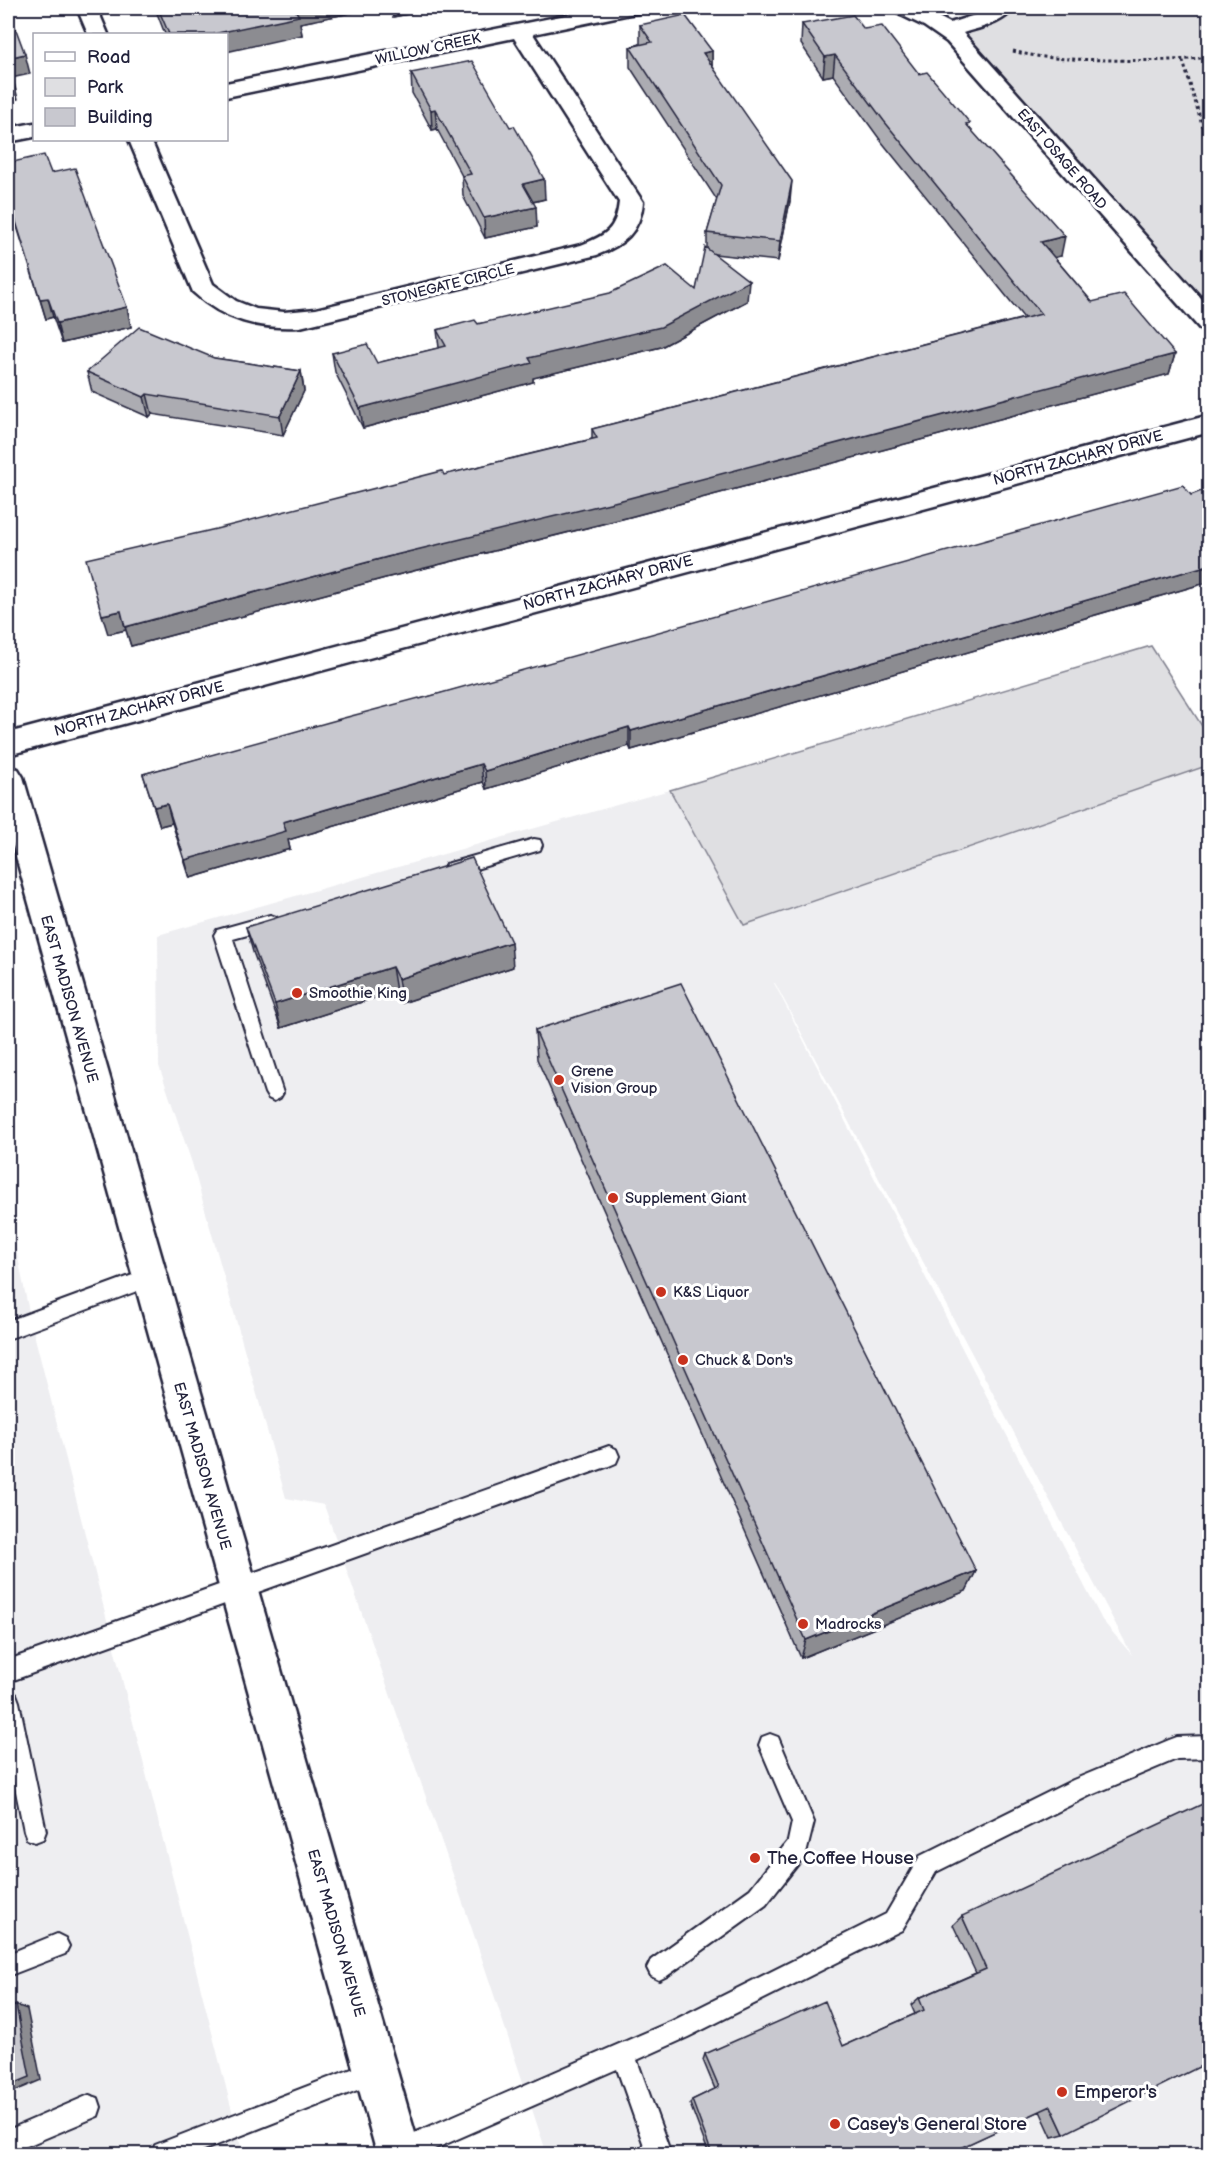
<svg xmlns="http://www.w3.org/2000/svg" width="1217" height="2162" viewBox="0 0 1217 2162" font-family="'Balsamiq Sans',sans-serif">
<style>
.built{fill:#eeeef1;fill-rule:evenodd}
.green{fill:#dfdfe2;stroke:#80808e;stroke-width:1.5}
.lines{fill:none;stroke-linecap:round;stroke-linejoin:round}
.lane-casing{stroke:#22223b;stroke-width:4}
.street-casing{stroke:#22223b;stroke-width:5}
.secondary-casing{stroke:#22223b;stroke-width:5}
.path{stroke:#22223b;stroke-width:3;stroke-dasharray:3 3;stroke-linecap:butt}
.lane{fill:#fff;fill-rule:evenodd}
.street{fill:#fff;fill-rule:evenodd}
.secondary{fill:#fff;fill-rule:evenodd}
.wall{fill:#acacb2;stroke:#22223b;stroke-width:1.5}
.shaded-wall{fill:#8c8c91;stroke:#22223b;stroke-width:1.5}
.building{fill:#c8c8cf;stroke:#22223b;stroke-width:1.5}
.poi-dot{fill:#c8321e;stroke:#fff;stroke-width:2}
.labels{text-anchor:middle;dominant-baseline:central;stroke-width:6;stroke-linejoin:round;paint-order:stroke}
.far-street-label{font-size:14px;fill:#22223b;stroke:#fff}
.street-label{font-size:15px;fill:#22223b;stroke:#fff}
.poi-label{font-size:15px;fill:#22223b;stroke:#fff;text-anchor:start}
.near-poi-label{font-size:18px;fill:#22223b;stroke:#fff;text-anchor:start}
</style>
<rect width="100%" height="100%" fill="#fff"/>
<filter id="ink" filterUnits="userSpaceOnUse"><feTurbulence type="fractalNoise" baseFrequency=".0167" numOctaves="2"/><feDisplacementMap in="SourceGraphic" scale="12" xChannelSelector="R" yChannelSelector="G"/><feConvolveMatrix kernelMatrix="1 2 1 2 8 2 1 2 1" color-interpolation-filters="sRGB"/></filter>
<g filter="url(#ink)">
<path class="built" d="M 1209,765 L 1209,2154 L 547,2154 L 472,1929 L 324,1505 L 286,1498 L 192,1163 L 159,1066 L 158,935 L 670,790 L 744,925 ZM 774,983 L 775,983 L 1132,1655 L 1102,1620 Z
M 8,1208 L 31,1322 L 243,2154 L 8,2154 Z"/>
<path class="green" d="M 1011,8 L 1182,8 L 1209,12 L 1209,324 L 955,37 Z
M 1151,646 L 1209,737 L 1209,765 L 744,925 L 670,790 Z"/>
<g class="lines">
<g class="lane-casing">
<path id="lane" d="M 534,839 L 540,840 L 542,845 L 540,850 L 452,876 L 446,874 L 444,869 L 446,864 Z
M 270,915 L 276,917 L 279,922 L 276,927 L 233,939 L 283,1093 L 280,1098 L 274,1101 L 268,1098 L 265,1093 L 214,935 L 217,930 Z
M 149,1269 L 156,1272 L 159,1278 L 156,1284 L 8,1339 L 8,1321 Z
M 609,1446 L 616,1449 L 619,1456 L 616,1463 L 609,1466 L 8,1682 L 8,1660 Z
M 8,1691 L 16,1694 L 19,1702 L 46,1831 L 43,1839 L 35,1842 L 27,1839 L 24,1831 L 8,1752 Z
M 770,1734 L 778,1737 L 814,1822 L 806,1854 L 766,1905 L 667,1976 L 659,1980 L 651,1976 L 647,1968 L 651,1960 L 750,1889 L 788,1841 L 792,1822 L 759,1745 L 762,1737 Z
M 1210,1736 L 1210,1758 L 1177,1759 L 1089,1796 L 936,1872 L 902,1930 L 688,2037 L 637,2060 L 671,2154 L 647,2154 L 617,2069 L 423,2154 L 386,2154 L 389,2144 L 672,2021 L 886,1914 L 920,1856 L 1073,1780 L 1169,1740 L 1177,1737 Z
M 57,1934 L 65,1938 L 69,1946 L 65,1954 L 8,1976 L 8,1954 Z
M 375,2060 L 383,2064 L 387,2072 L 383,2080 L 194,2154 L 152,2154 L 155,2145 Z
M 89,2095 L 98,2098 L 101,2107 L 98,2116 L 8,2154 L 8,2130 Z"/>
</g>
<g class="street-casing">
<path id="street" d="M 77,8 L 97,8 L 108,34 L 88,34 Z
M 601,8 L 641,8 L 638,13 L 630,14 L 533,34 L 643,202 C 640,232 624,245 597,255 L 300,327 C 259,329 224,321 193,292 L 129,140 L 151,140 L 213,284 L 236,301 L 256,309 L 284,312 L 316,309 L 581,245 C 606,235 616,230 619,202 L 514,38 L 226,97 L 226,83 Z
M 894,8 L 921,8 L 950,23 L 975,15 L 989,8 L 1013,8 C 1005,23 979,28 963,33 L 1210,308 L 1210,332 L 1201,330 L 947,42 L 924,26 L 897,13 Z
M 34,123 L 34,137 L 8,142 L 8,128 Z
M 1210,415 L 1210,432 L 8,755 L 8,733 Z"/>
</g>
<g class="secondary-casing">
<path id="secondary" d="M 8,766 L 18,769 L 23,777 L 421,2154 L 377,2154 L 8,828 Z"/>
</g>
<path class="path" d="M 1013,51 C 1045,60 1076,59 1109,60 C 1143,61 1176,61 1210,57
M 1183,61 L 1202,124 L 1210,140"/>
<use href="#lane" class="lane"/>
<use href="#street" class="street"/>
<use href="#secondary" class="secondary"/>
</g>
<path class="wall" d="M 155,8 L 376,8 L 300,23 L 302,35 L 165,34 Z
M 388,8 L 439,8 L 393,17 Z
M 802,24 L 864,29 L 919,74 L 969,128 L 1061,256 L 1054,257 L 1092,302 L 1175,354 L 1169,374 L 622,519 L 389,577 L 131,646 L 126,630 L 108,634 L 444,475 L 592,439 L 592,429 L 1024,318 L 881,141 L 833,75 L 823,77 L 801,44 Z
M 640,25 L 712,51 L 712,65 L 790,201 L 778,261 L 714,254 L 747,301 L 661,347 L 533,378 L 533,382 L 363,428 L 335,372 L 332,353 L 377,363 L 439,348 L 437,330 L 696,290 L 707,249 L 707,233 L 717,200 L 630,67 L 630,47 L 640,44 Z
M 411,73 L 545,199 L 533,202 L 537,227 L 485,238 L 463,196 L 462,176 L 437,129 L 432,130 L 412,93 Z
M 8,163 L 51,173 L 127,307 L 131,327 L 62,343 L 53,317 L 46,319 L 8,198 Z
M 214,358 L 301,371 L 304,391 L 283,435 L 152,414 L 149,417 L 92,392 L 87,372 Z
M 1209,488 L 1209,582 L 631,750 L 629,746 L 486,789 L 483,782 L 288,840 L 290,849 L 190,878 L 172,823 L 160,826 L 143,774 L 420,699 L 1191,495 Z
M 246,927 L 513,967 L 402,1003 L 396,991 L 281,1028 L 253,952 Z
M 535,1030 L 976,1571 L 966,1591 L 801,1658 L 537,1059 Z
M 962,1916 L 1064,2134 L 1052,2137 L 1040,2111 L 947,2154 L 709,2154 L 690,2104 L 692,2100 L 715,2089 L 703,2060 L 705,2054 L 843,2046 L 915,2014 L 911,2005 L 919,1998 L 976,1973 L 953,1925 Z"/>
<path class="shaded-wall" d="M 293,8 L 376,8 L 300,23 L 302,35 L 226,52 L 226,34 L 213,34 Z
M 392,8 L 439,8 L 393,17 Z
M 712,51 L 712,71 L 703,53 Z
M 25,54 L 30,74 L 11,78 L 8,66 L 8,58 Z
M 835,55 L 833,75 L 823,77 L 825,57 Z
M 13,79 L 18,99 L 8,101 L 8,80 Z
M 435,109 L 437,129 L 432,130 L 431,110 Z
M 544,179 L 545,199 L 523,204 L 523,184 Z
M 792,181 L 790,201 L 778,261 L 780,241 Z
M 536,207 L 537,227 L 485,238 L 484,218 Z
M 1065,236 L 1061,256 L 1036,262 L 1041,242 Z
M 749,281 L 747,301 L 661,347 L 533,378 L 533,382 L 363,428 L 360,408 L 529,358 Z
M 48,298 L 53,317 L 46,319 L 40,299 Z
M 127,307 L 131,327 L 62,343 L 57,323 Z
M 1175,354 L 1169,374 L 622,519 L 389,577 L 131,646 L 125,627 L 387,557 Z
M 301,371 L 304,391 L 283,435 L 280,416 Z
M 147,394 L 152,414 L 149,417 L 144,397 Z
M 1209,565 L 1209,582 L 631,750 L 631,731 Z
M 121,611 L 126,630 L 108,634 L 102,615 Z
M 629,727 L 629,746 L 486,789 L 485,771 Z
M 481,764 L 483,782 L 288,840 L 290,849 L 190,878 L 185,860 L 283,822 Z
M 167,804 L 172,823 L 160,826 L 154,807 Z
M 511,942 L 513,967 L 402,1003 L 398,979 Z
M 392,967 L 396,991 L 281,1028 L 275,1004 Z
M 976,1571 L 966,1591 L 801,1658 L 806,1640 Z
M 16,2005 L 27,2009 L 41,2080 L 8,2094 Z"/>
<path class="building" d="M 8,8 L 25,54 L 8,58 Z
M 158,8 L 294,8 L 299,16 L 213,34 L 169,34 Z
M 685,15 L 712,51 L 703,53 L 792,181 L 780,241 L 707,233 L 721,185 L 630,47 L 652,42 L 640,25 Z
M 853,15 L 864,29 L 882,26 L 919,74 L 927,72 L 970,123 L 966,124 L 1065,236 L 1041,242 L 1092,302 L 1124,294 L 1175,354 L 622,500 L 387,557 L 125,627 L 121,611 L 102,615 L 86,559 L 216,529 L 442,471 L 444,475 L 597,438 L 592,429 L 1041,314 L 884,121 L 835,55 L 825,57 L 802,24 Z
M 472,61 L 510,127 L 514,126 L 544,179 L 523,184 L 536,207 L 484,218 L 462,176 L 471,174 L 435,109 L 431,110 L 411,73 Z
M 8,64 L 13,79 L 8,80 Z
M 44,155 L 51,173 L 75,168 L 127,307 L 57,323 L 48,298 L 40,299 L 8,196 L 8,163 Z
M 705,247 L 749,281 L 661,327 L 529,358 L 532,363 L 360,408 L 332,353 L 367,344 L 377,363 L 446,346 L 437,330 L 475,320 L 478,324 L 610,293 L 667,266 L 696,290 Z
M 139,327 L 214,358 L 301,371 L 280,416 L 147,394 L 144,397 L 87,372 Z
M 1183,485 L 1191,495 L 1209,488 L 1209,565 L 631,731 L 629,727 L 485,771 L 481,764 L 283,822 L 286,831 L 185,860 L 167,804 L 154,807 L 143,774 L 340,719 L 419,698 L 420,699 Z
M 472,858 L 511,942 L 398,979 L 392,967 L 275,1004 L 246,927 Z
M 681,983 L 976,1571 L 806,1640 L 535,1030 Z
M 1209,1801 L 1209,2062 L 1064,2134 L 1051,2106 L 947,2154 L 712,2154 L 692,2100 L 719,2087 L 705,2054 L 825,2001 L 843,2046 L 924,2010 L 919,1998 L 986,1969 L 962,1916 Z
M 16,2005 L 30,2077 L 8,2086 L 8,2008 Z"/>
</g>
<g class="poi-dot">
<circle cx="297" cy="993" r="6"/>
<circle cx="559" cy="1080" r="6"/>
<circle cx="613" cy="1198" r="6"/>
<circle cx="661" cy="1292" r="6"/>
<circle cx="683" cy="1360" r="6"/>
<circle cx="803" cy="1624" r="6"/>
<circle cx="755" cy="1858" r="6"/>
<circle cx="1062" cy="2092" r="6"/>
<circle cx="835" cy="2124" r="6"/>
</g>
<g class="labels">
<g class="far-street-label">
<text transform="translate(428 49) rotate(-12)">WILLOW CREEK</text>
<text transform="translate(1062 159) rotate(49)">EAST OSAGE ROAD</text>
<text transform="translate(448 285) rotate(-14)">STONEGATE CIRCLE</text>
</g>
<g class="street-label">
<text transform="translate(1078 458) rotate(-15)">NORTH ZACHARY DRIVE</text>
<text transform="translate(608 583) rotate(-15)">NORTH ZACHARY DRIVE</text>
<text transform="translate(139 709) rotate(-15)">NORTH ZACHARY DRIVE</text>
<text transform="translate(69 999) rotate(74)">EAST MADISON AVENUE</text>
<text transform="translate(202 1466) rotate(74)">EAST MADISON AVENUE</text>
<text transform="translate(336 1933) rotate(74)">EAST MADISON AVENUE</text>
</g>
<g class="poi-label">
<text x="309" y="993">Smoothie King</text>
<text x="571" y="1071">Grene<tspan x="571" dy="17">Vision Group</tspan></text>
<text x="625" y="1198">Supplement Giant</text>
<text x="673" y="1292">K&amp;S Liquor</text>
<text x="695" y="1360">Chuck &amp; Don's</text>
<text x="815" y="1624">Madrocks</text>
</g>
<g class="near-poi-label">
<text x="767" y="1858">The Coffee House</text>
<text x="1074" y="2092">Emperor's</text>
<text x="847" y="2124">Casey's General Store</text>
</g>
</g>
<rect width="1217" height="2162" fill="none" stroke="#fff" stroke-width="30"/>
<rect x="15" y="15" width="1187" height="2132" fill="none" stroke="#22223b" stroke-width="2" filter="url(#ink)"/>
<rect x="33" y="33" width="195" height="108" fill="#ffffff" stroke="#a7a7b1" stroke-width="1.5"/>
<rect x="45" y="52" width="30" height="9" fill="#ffffff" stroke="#a7a7b1" stroke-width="1.5"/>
<text x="87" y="63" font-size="18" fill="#22223b">Road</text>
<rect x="45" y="78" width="30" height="18" fill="#dfdfe2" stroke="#a7a7b1" stroke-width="1.5"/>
<text x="87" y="93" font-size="18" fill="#22223b">Park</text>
<rect x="45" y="108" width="30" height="18" fill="#c8c8cf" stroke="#a7a7b1" stroke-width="1.5"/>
<text x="87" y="123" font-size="18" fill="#22223b">Building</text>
</svg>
